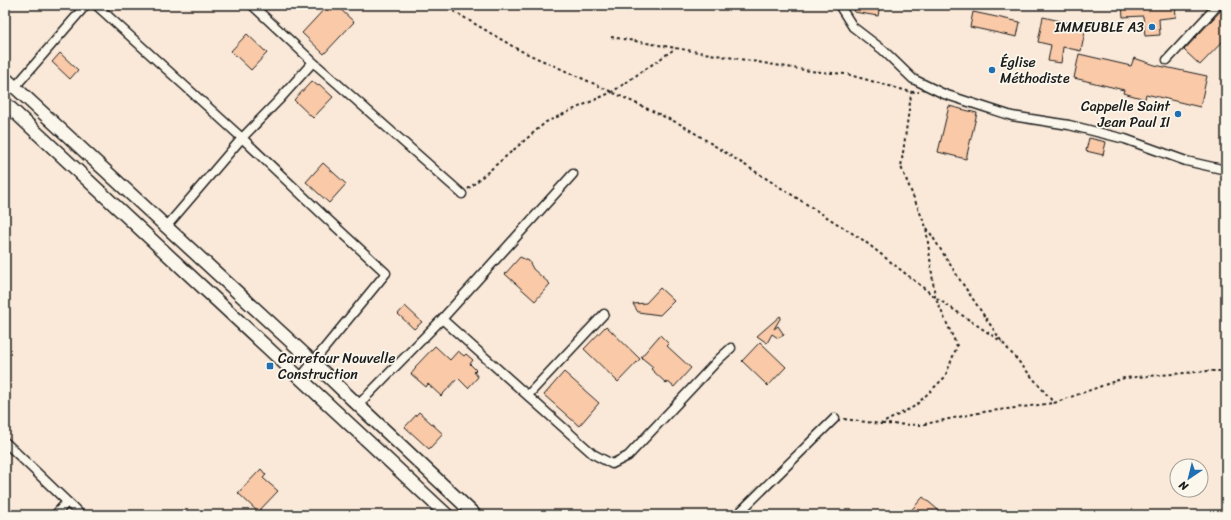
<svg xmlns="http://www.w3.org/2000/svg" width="1231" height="520" viewBox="0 0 1231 520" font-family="Sriracha,sans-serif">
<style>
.building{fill:#f9c9a8;stroke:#1c1c1c}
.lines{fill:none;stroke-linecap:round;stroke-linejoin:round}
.minor-casing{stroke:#1c1c1c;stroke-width:11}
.secondary-casing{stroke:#1c1c1c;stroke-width:15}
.path{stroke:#1c1c1c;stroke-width:2;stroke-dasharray:3 3;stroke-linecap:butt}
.minor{stroke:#fbf7ec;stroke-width:8}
.secondary{stroke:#fbf7ec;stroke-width:12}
.poi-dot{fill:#1f6fb2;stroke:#fbf7ec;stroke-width:1.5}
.labels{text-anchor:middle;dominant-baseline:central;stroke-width:3.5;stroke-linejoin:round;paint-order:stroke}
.poi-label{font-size:14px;fill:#1c1c1c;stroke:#fbf7ec;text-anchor:end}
</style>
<rect width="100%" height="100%" fill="#fae9d8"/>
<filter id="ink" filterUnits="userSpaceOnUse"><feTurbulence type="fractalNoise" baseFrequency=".025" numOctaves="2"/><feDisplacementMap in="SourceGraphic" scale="8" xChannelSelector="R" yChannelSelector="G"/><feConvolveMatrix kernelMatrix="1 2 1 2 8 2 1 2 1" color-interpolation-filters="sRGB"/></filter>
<g filter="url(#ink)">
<path class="building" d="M 328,5 L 336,5 L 354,22 L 324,54 L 302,33 Z
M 856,5 L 880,5 L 878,16 L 854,12 Z
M 1122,5 L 1175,5 L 1176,17 L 1159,19 L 1160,35 L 1145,36 L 1143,16 L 1123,17 Z
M 1226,5 L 1226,38 L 1200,65 L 1184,50 Z
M 973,12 L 1020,22 L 1017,37 L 970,27 Z
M 1043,17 L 1086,27 L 1081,51 L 1063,47 L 1061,63 L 1048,61 L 1051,45 L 1038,42 Z
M 247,34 L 267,53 L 251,70 L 231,51 Z
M 60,53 L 78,70 L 70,79 L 52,62 Z
M 1079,54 L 1131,66 L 1134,58 L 1155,65 L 1207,76 L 1200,107 L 1146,94 L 1145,99 L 1123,93 L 1124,90 L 1074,78 Z
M 312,81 L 318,86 L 319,84 L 333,97 L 313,118 L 294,100 Z
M 949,106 L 977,113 L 966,159 L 938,152 Z
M 1089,138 L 1106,142 L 1103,155 L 1086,151 Z
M 323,163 L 346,184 L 329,203 L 306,182 Z
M 520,257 L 529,261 L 533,269 L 550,284 L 535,301 L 505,274 Z
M 660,288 L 674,301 L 660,315 L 638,312 L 633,304 L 646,303 Z
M 405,306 L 422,322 L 414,329 L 398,314 Z
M 780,316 L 781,317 L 774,329 L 778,326 L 784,335 L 778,338 L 772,334 L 767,343 L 757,336 Z
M 606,326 L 640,359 L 618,382 L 584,349 Z
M 660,335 L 669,344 L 667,346 L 691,368 L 674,387 L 668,382 L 667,384 L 651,369 L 653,367 L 641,357 Z
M 760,342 L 786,367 L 768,386 L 742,361 Z
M 435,346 L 450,360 L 458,351 L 464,356 L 466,354 L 473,360 L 470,364 L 476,370 L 474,372 L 478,377 L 468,388 L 458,378 L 441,396 L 428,384 L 426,387 L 411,374 L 416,368 L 415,367 Z
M 564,372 L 599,403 L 579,426 L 544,395 Z
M 419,412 L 443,434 L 429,449 L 405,427 Z
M 261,469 L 266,475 L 263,478 L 278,491 L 258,512 L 238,493 Z
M 923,497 L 944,515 L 907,515 Z"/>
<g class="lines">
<g class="minor-casing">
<path id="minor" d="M 96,5 L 242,138 L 324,216 L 386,273 L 300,378
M 252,5 L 313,62 L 462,194
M 839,5 L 853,27 L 883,50 L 913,79 L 944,94 L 1012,116 L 1069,125 L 1125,139 L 1186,161 L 1226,170
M 1167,60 L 1218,5
M 15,87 L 86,5
M 166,227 L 242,138 L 278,101 L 313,62
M 442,319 L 593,454 L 612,464 L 628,456 L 719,359 L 731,348
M 528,395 L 604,314
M 358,405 L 442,319 L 573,174
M 5,442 L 81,515
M 55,515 L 67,502
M 737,515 L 835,418"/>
</g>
<g class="secondary-casing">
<path id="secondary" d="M 5,78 L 313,362 L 358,405 L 475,515
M 5,103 L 447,515"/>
</g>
<path class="path" d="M 443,5 L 519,50 L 599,86 L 682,125 L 863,240 L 935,297 L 1002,342
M 611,37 L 810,71 L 846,74 L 911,92 L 919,92
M 468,189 L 546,122 L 612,92 L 676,48
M 927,228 L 960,280 L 1002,342 L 1054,403
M 844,419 L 881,424 L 915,406 L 945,377 L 957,346 L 935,297 L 926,227 L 901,167 L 912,88
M 882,424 L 920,425 L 983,412 L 1054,403 L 1124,378 L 1208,371 L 1226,371"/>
<use href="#minor" class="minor"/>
<use href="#secondary" class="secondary"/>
</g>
</g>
<g class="poi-dot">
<circle cx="1152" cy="27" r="4"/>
<circle cx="992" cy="70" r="4"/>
<circle cx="1178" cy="114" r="4"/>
<rect x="266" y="362" width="8" height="8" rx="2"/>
</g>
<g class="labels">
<g class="poi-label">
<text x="1144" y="27">IMMEUBLE A3</text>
<text x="1000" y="62" text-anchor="start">Église<tspan x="1000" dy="16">Méthodiste</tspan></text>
<text x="1170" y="106">Cappelle Saint<tspan x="1170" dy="16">Jean Paul II</tspan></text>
<text x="278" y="358" text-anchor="start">Carrefour Nouvelle<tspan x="278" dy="16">Construction</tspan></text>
</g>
</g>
<rect width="1231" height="520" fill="none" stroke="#fbf7ec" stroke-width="20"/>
<rect x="10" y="10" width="1211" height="500" fill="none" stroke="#1c1c1c" stroke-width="1.5" filter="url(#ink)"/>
<g transform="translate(1189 478) rotate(215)"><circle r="19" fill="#fbf7ec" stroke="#a29f99"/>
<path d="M0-3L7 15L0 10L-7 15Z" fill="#1f6fb2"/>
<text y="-6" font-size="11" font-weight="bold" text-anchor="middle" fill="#1c1c1c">N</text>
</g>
</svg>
